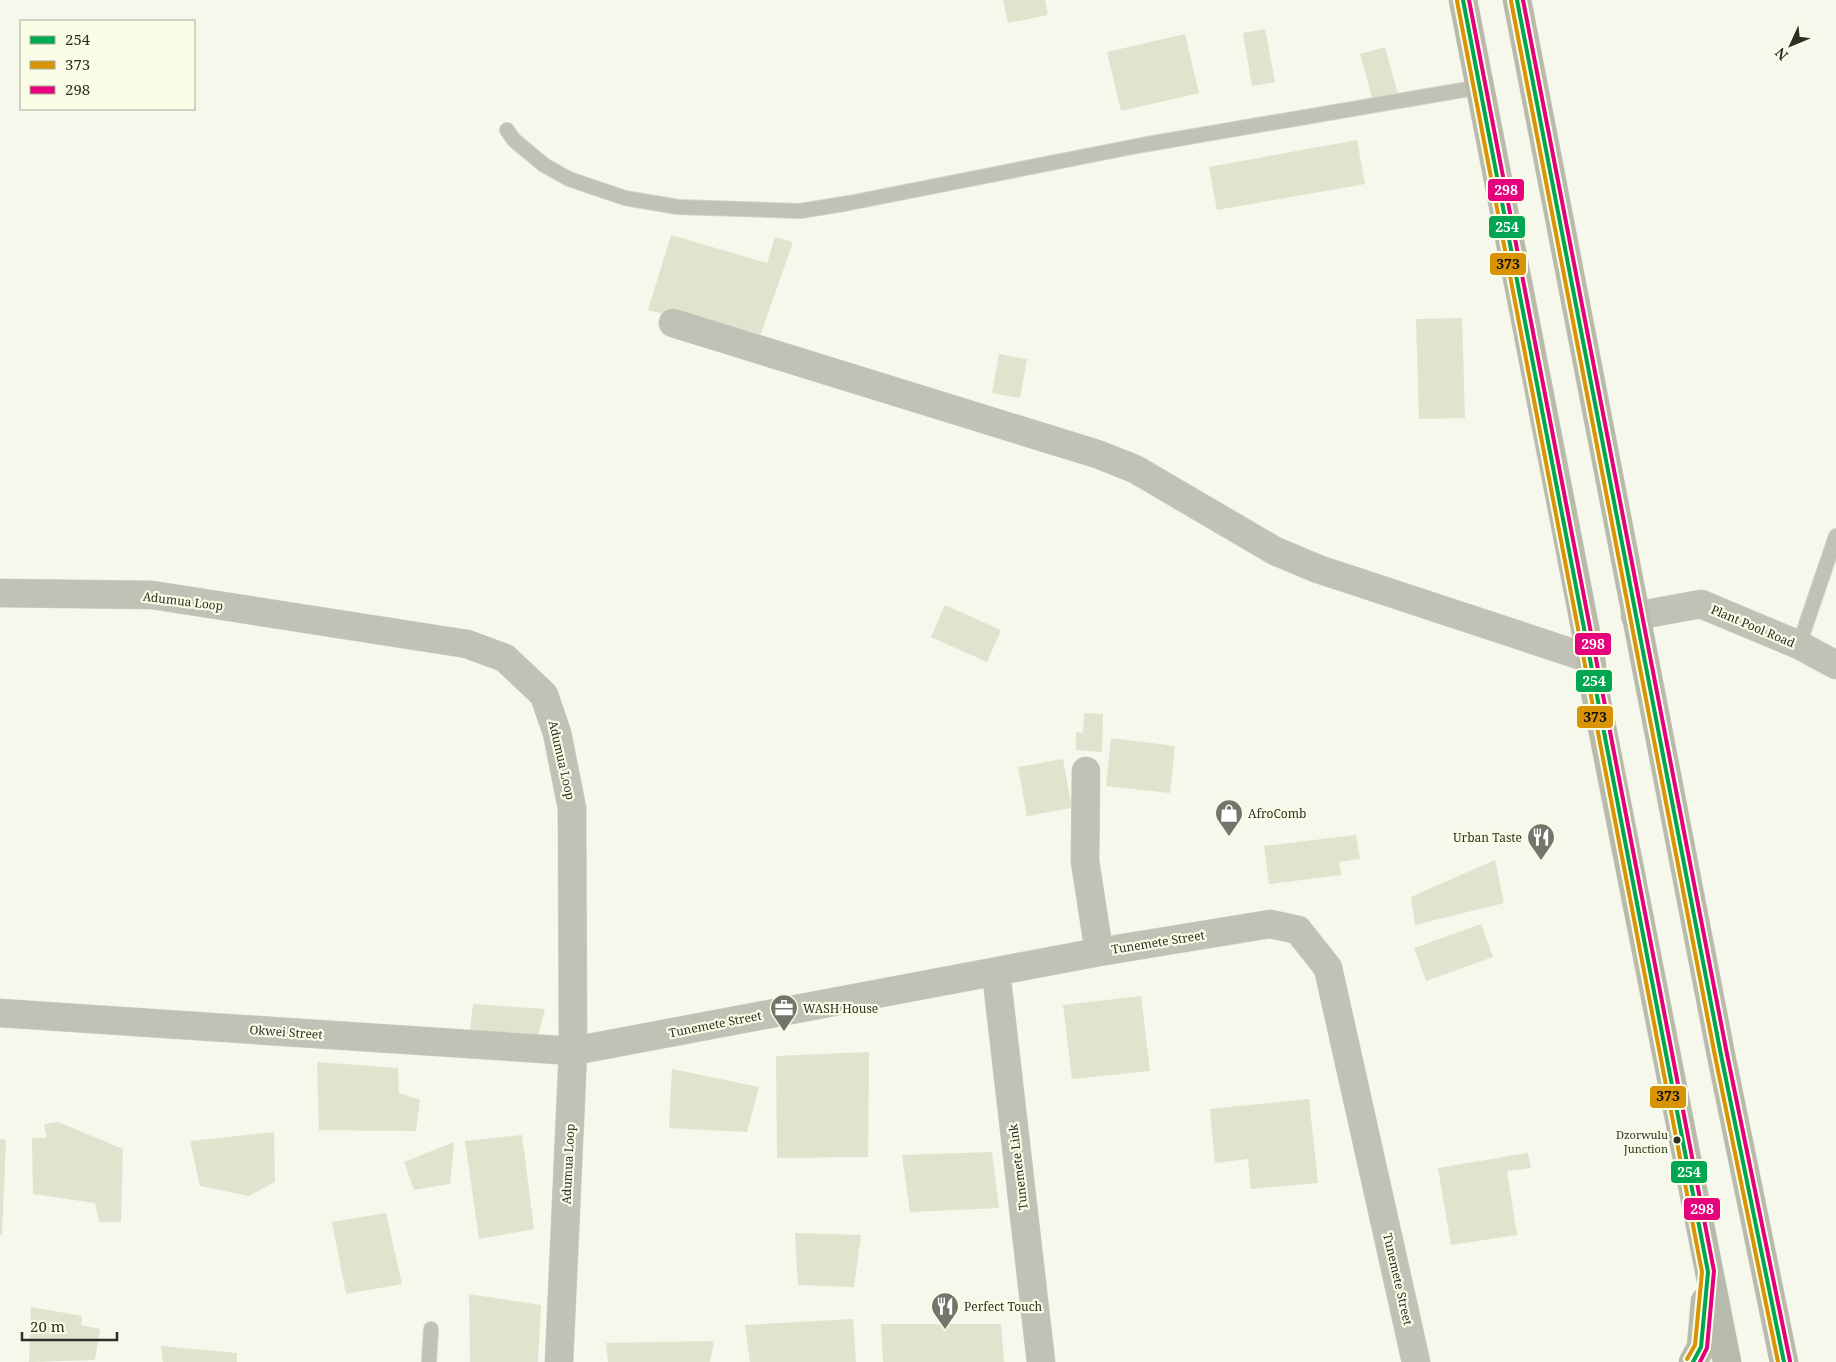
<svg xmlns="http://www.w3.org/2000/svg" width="1836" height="1362" viewBox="0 0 1836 1362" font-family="'Noto Serif',serif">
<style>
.building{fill:#e0e3ce}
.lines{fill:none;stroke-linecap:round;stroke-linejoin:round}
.service-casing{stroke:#d1d3c8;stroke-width:16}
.minor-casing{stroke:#d1d3c8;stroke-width:29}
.primary-casing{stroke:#d1d3c8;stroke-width:29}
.service{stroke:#c0c2b6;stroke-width:14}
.minor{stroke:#c0c2b6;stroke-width:28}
.primary{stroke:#b8baab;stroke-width:28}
.bus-1-casing{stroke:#fafde6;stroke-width:8}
.bus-2-casing{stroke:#fafde6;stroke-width:8}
.bus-3-casing{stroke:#fafde6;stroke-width:8}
.bus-1{stroke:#00a651;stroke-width:4}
.bus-2{stroke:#d99406;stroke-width:4}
.bus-3{stroke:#e5007d;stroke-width:4}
.bus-dot{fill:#2d2e25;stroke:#fafde6;stroke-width:2}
.labels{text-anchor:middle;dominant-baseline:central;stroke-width:4.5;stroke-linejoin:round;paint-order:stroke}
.bus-label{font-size:11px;fill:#2d2e25;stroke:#fafde6;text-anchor:end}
.street-label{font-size:12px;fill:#2d2e25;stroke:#fafde6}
.poi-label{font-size:12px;fill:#2d2e25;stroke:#fafde6;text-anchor:start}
.line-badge{stroke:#fafde6;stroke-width:2}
.badge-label{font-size:14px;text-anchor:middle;font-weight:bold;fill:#fff}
.pale-badge-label{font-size:14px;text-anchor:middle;font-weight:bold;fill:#111}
</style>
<rect width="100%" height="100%" fill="#f6f8eb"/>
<path class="building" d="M 1003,0 L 1045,0 L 1048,15 L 1008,23 Z
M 1265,29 L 1275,82 L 1252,86 L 1243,33 Z
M 1185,34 L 1199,93 L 1121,111 L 1107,52 Z
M 1385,47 L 1399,98 L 1374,105 L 1360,54 Z
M 1357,140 L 1365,184 L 1217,210 L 1209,167 Z
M 671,235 L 767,263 L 775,237 L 793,242 L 759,339 L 648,310 Z
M 1462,318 L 1465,418 L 1419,419 L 1416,319 Z
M 999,354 L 1027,359 L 1020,398 L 992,393 Z
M 945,605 L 1001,630 L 987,662 L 931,637 Z
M 1084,713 L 1103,714 L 1102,752 L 1076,750 L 1076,732 L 1083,733 Z
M 1111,738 L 1175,746 L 1170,793 L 1106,786 Z
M 1063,759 L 1072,808 L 1027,816 L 1018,767 Z
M 1356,835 L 1360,859 L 1339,862 L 1341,875 L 1269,884 L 1264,846 Z
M 1495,860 L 1504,903 L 1415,925 L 1411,897 Z
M 1481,924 L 1493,957 L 1426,981 L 1414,948 Z
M 1141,996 L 1150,1071 L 1072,1079 L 1063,1005 Z
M 473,1004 L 545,1009 L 536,1043 L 469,1041 Z
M 869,1052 L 868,1157 L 777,1158 L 776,1056 Z
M 317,1062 L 398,1068 L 399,1093 L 420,1100 L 416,1131 L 319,1130 Z
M 672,1069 L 759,1087 L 747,1132 L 669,1128 Z
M 1309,1099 L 1318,1183 L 1251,1189 L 1248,1159 L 1215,1163 L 1210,1109 Z
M 58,1122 L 123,1149 L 121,1222 L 99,1222 L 95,1203 L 33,1194 L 32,1138 L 47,1138 L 44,1124 Z
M 274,1132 L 275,1182 L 249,1196 L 200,1186 L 190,1141 Z
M 522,1135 L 534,1229 L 479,1239 L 465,1141 Z
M 0,1139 L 6,1140 L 2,1235 L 0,1235 Z
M 454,1142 L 450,1184 L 414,1190 L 404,1162 Z
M 992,1152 L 999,1208 L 910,1212 L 902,1155 Z
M 1528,1153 L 1531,1168 L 1507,1171 L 1517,1235 L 1451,1245 L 1438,1168 Z
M 386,1213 L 402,1284 L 346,1294 L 332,1222 Z
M 795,1233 L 861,1235 L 854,1287 L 798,1285 Z
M 469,1294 L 541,1305 L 538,1362 L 470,1362 Z
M 31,1307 L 82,1316 L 81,1325 L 100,1329 L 95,1360 L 29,1362 Z
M 853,1319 L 856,1362 L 750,1362 L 745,1325 Z
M 881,1324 L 1001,1324 L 1004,1362 L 883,1362 Z
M 714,1341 L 710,1362 L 608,1362 L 606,1343 Z
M 161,1346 L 237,1353 L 237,1362 L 163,1362 Z"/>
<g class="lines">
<g class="service-casing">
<path id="service" d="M 507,130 L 514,140 L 544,165 L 569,179 L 625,198 L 678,207 L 800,211 L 849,203 L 1142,145 L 1480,87
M 1799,645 L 1836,536
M 429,1362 L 431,1329"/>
</g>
<g class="minor-casing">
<path id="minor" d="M 673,323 L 1097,454 L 1135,469 L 1275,551 L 1318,569 L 1591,659
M 0,593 L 152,595 L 467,644 L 505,658 L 544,695 L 557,733 L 572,808 L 573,1051 L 559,1362
M 1635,616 L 1701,604 L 1799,645 L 1836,665
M 1086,771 L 1085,861 L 1099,952
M 996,972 L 1041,1362
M 0,1013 L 573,1051 L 1099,952 L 1270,924 L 1298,930 L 1328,968 L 1416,1362"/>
</g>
<g class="primary-casing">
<path id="primary" d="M 1463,0 L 1575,576 L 1591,659 L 1595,692 L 1727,1362
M 1517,0 L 1721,1055 L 1784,1362
M 1693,1362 L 1701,1347 L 1705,1301"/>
</g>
<use href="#service" class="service"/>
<use href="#minor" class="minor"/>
<use href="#primary" class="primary"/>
<g class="bus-1-casing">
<path id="bus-1" d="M 1463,0 L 1708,1272 L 1701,1347 L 1693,1362
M 1517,0 L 1721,1055 L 1784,1362"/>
</g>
<g class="bus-2-casing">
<path id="bus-2" d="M 1457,1 L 1702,1272 L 1695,1345 L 1687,1359
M 1511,1 L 1715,1056 L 1778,1362"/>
</g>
<g class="bus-3-casing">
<path id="bus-3" d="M 1469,0 L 1714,1271 L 1707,1348 L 1700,1362
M 1523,0 L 1727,1054 L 1790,1361"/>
</g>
<use href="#bus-1" class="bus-1"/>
<use href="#bus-2" class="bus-2"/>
<use href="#bus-3" class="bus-3"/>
</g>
<defs>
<g id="shop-pin" transform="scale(1.4375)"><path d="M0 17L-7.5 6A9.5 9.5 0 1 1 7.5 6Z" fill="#73756a" stroke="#fafde6"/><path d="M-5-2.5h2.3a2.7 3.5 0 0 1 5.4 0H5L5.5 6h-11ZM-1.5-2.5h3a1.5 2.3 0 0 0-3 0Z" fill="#fff"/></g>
<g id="restaurant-pin" transform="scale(1.4375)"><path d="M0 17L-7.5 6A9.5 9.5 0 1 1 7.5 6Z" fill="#73756a" stroke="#fafde6"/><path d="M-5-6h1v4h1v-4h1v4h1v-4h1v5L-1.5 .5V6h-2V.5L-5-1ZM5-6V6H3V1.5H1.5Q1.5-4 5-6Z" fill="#fff"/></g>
<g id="office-pin" transform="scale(1.4375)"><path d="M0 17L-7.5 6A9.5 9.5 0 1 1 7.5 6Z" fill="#73756a" stroke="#fafde6"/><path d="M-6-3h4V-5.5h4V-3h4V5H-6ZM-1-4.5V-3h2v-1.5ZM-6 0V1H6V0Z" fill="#fff"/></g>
</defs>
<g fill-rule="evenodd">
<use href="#shop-pin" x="1229" y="813"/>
<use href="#restaurant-pin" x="1541" y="837"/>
<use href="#office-pin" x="784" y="1008"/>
<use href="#restaurant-pin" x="945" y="1306"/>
</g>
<circle class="bus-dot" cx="1677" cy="1140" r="4.5"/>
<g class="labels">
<g class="bus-label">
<text x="1668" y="1134">Dzorwulu<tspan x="1668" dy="14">Junction</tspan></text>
</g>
<g class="street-label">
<text transform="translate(183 601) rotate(7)">Adumua Loop</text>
<text transform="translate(1753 626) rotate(23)">Plant Pool Road</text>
<text transform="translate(562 760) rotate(77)">Adumua Loop</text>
<text transform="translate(1158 942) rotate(-9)">Tunemete Street</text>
<text transform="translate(715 1024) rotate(-11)">Tunemete Street</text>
<text transform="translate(286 1032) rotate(4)">Okwei Street</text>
<text transform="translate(568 1164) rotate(-87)">Adumua Loop</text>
<text transform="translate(1018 1167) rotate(-97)">Tunemete Link</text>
<text transform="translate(1398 1279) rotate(77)">Tunemete Street</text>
</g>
<g class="poi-label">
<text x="1248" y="813">AfroComb</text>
<text x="1522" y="837" text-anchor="end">Urban Taste</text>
<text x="803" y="1008">WASH House</text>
<text x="964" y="1306">Perfect Touch</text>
</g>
</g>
<g class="line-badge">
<rect x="1487" y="178" width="38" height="24" rx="5" fill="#e5007d"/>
<rect x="1488" y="215" width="38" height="24" rx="5" fill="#00a651"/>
<rect x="1489" y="252" width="38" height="24" rx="5" fill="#d99406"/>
<rect x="1574" y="632" width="38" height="24" rx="5" fill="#e5007d"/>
<rect x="1575" y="669" width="38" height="24" rx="5" fill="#00a651"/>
<rect x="1576" y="705" width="38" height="24" rx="5" fill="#d99406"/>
<rect x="1649" y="1085" width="38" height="24" rx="5" fill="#d99406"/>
<rect x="1670" y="1160" width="38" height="24" rx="5" fill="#00a651"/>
<rect x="1683" y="1197" width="38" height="24" rx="5" fill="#e5007d"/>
</g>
<g class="badge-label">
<text x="1506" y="195">298</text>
<text x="1507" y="232">254</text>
<text x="1593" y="649">298</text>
<text x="1594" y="686">254</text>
<text x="1689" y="1177">254</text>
<text x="1702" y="1214">298</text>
</g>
<g class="pale-badge-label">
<text x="1508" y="269">373</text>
<text x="1595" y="722">373</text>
<text x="1668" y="1101">373</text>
</g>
<rect x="20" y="20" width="175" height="90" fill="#fafde6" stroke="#a8aa99"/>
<rect x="30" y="36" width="25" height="8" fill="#00a651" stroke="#a8aa99"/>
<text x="65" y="45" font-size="15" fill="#2d2e25">254</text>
<rect x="30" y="61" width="25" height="8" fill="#d99406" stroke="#a8aa99"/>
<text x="65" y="70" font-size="15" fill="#2d2e25">373</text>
<rect x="30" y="86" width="25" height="8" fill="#e5007d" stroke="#a8aa99"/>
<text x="65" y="95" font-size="15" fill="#2d2e25">298</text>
<g transform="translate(1791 45) rotate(226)" stroke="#fafde6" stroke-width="4" paint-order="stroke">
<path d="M0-4L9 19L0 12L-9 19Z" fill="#2d2e25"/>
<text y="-8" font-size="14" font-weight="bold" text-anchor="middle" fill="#2d2e25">N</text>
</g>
<path d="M22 1332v8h95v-8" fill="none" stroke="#2d2e25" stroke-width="2.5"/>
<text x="30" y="1332" font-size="15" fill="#2d2e25" stroke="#fafde6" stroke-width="4" paint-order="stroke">20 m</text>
</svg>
